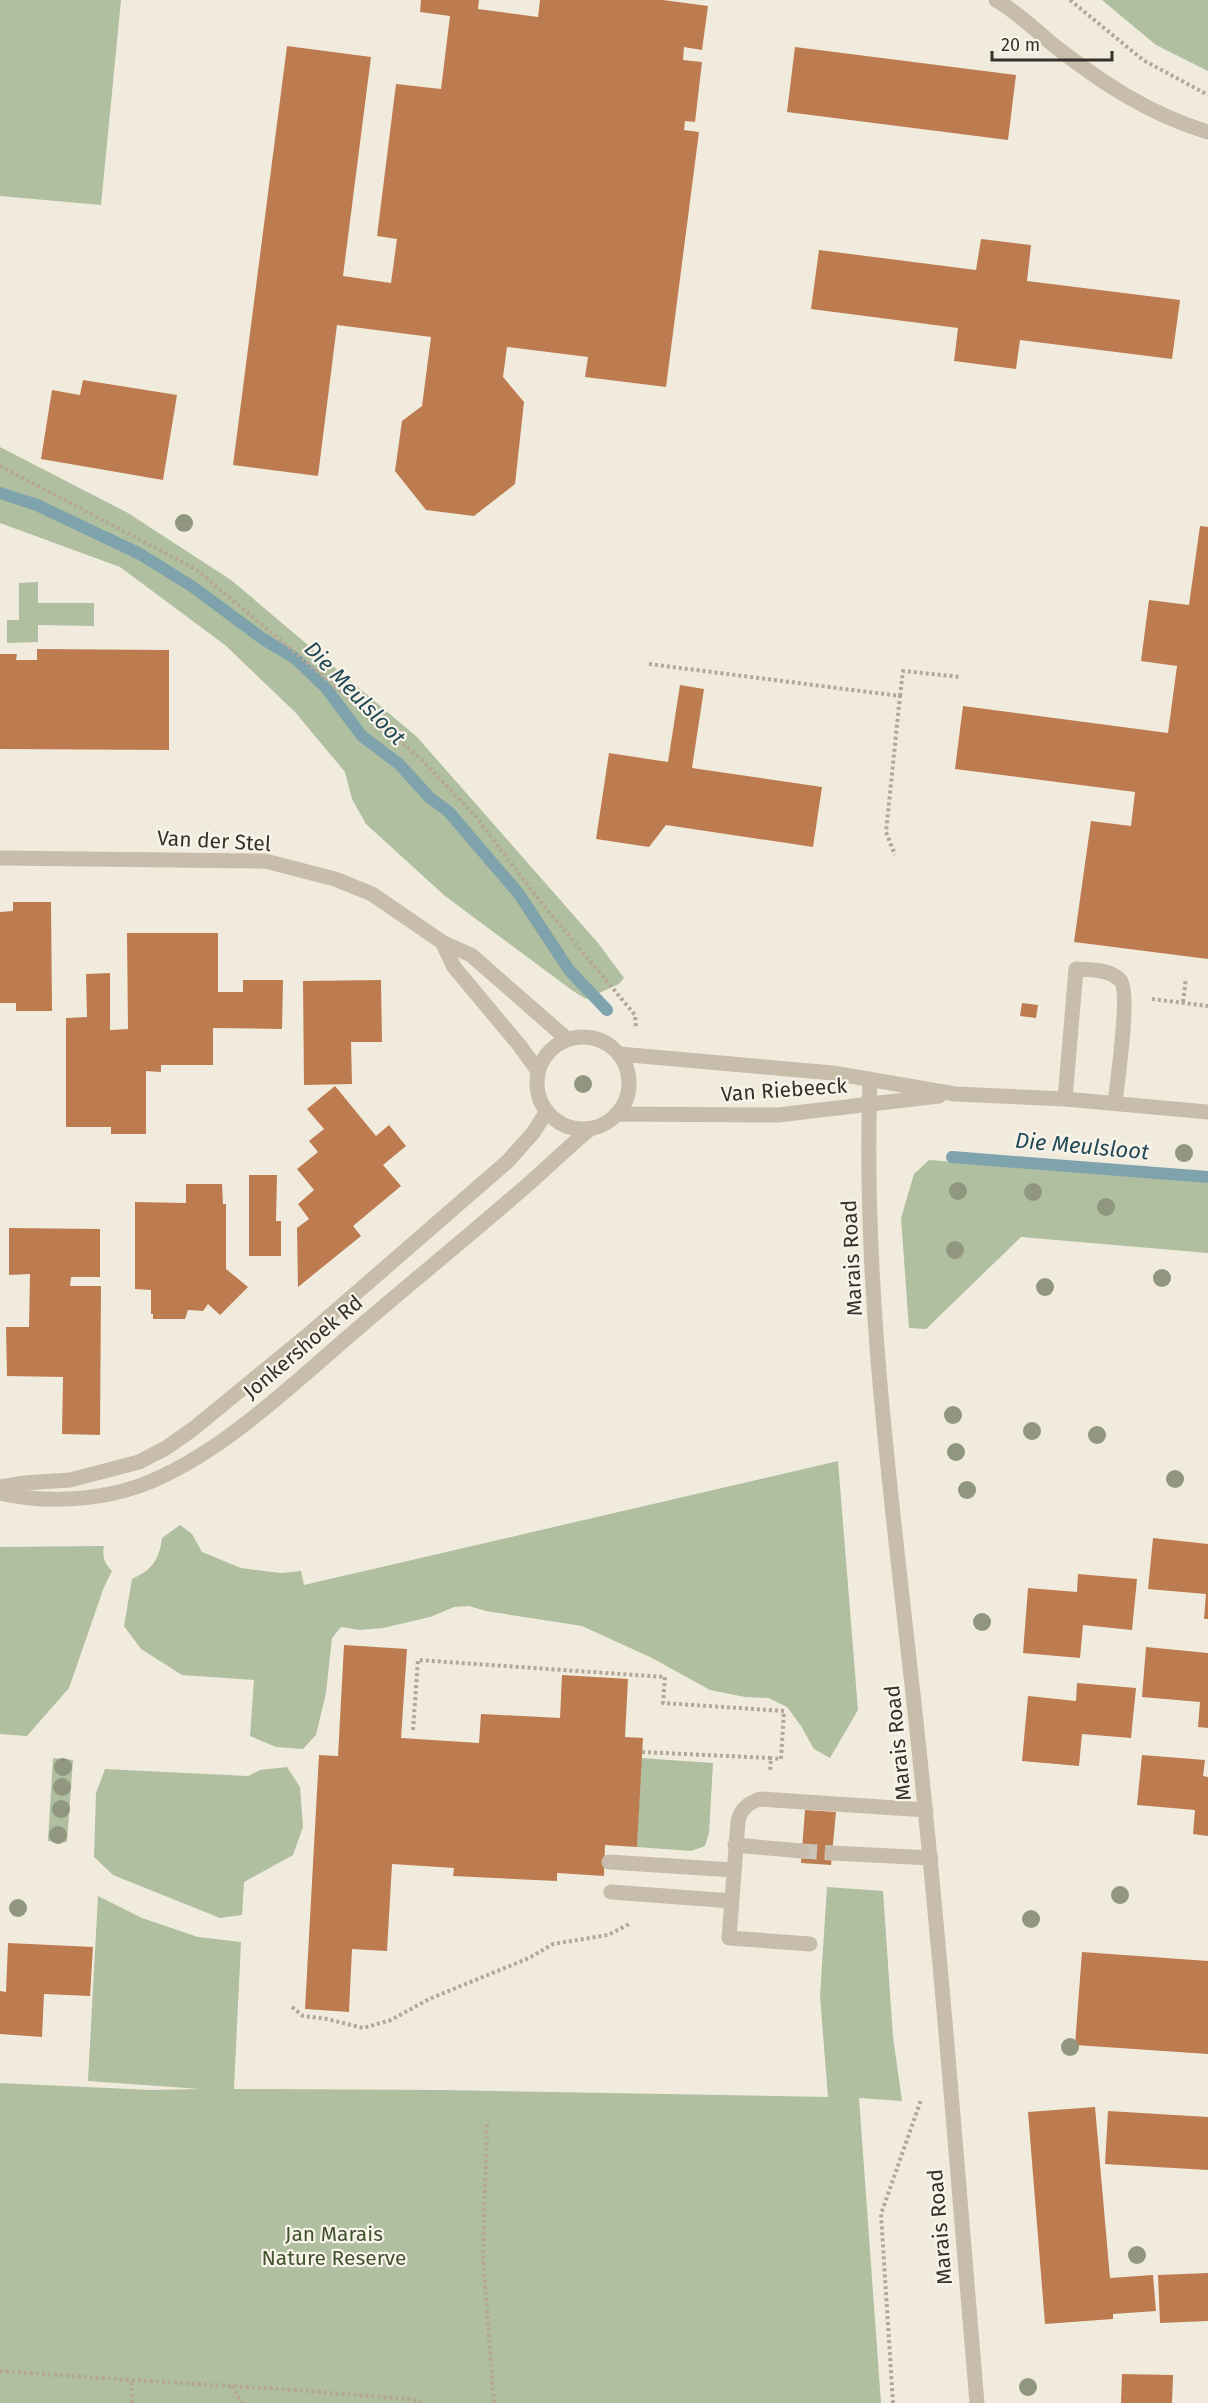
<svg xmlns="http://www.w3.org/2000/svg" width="1208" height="2403" viewBox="0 0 1208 2403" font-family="'Fira Sans',sans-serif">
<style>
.green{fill:#afbf9f}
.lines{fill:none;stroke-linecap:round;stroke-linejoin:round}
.stream{stroke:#7fa3ac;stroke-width:12}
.building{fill:#bd7c50}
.minor-tunnel{stroke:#ccc6ba;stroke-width:15;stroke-dasharray:15 8;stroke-linecap:butt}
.path{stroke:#b4a795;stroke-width:4;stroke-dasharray:3 3;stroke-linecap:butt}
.minor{stroke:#c8bdab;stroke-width:15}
.tree{fill:#90977e}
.labels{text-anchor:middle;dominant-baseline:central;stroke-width:4.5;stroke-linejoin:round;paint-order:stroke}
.street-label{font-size:21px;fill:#36302a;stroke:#f9f4ea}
.park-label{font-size:21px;fill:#40532f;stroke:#f9f4ea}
.water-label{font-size:22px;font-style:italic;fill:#224955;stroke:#f9f4ea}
</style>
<rect width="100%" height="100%" fill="#f1ebde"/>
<path class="green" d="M 0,0 L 121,0 L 101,205 L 0,196 Z
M 1102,0 L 1208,0 L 1208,71 L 1156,45 Z
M 0,447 L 128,513 L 231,580 L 417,737 L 598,943 L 624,978 L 619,984 L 586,999 L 573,991 L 445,896 L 366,824 L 352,799 L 345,772 L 295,712 L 225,645 L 120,567 L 0,523 Z
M 38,582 L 38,603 L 94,603 L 94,626 L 38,625 L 38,642 L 7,643 L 7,620 L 19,620 L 19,583 Z
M 929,1160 L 1208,1182 L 1208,1253 L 1021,1237 L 926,1329 L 909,1328 L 901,1218 L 914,1174 Z
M 838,1461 L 858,1710 L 830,1758 L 814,1749 L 801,1726 L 787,1707 L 769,1698 L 745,1697 L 710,1690 L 652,1658 L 582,1626 L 486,1611 L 469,1606 L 454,1607 L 430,1617 L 383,1628 L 360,1630 L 341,1627 L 332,1638 L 326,1693 L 316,1735 L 303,1749 L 276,1747 L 250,1736 L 254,1680 L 182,1675 L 141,1649 L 124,1626 L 132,1579 C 152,1570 159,1560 162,1538 L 180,1525 L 192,1534 L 202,1552 L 241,1568 L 281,1573 L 301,1571 L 304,1585 Z
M 104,1546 C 102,1557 104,1563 112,1571 L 104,1587 L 69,1688 L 27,1736 L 0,1734 L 0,1547 Z
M 53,1758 L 73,1760 L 67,1842 L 48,1841 Z
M 641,1758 L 713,1763 L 709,1833 L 705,1846 L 691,1851 L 637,1847 Z
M 287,1767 L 300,1787 L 303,1827 L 293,1855 L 244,1882 L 242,1915 L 220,1918 L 113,1875 L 94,1857 L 96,1793 L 105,1769 L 248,1776 L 260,1770 Z
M 827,1887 L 883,1891 L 893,2037 L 902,2101 L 859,2098 L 881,2403 L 0,2403 L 0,2083 L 151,2090 L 200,2089 L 88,2081 L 98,1896 L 142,1918 L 198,1937 L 241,1942 L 234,2089 L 442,2090 L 828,2097 L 820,1996 Z"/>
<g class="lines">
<path class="stream" d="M 0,493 L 37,505 L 140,554 L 193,587 L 263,639 L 295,658 L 326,688 L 362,736 L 399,764 L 430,798 L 448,811 L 519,894 L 569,970 L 607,1010
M 952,1157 L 1208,1177"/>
</g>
<path class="building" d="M 421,0 L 479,0 L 478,9 L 538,17 L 540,0 L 663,0 L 708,6 L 702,50 L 684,47 L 683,60 L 702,62 L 695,122 L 685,121 L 684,130 L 699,132 L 666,387 L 585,377 L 588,357 L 507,347 L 503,377 L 524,402 L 515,484 L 474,516 L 426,510 L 395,471 L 402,421 L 422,406 L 431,337 L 337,325 L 318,476 L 233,465 L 287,46 L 371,57 L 343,276 L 391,283 L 397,239 L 377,236 L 396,84 L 441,89 L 450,16 L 420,12 Z
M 795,47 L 1016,75 L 1008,140 L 787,112 Z
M 981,239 L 1031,245 L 1027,281 L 1180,300 L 1172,359 L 1020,340 L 1016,369 L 954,361 L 958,328 L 811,309 L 819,250 L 976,270 Z
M 83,380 L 177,395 L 163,480 L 41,459 L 52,390 L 80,395 Z
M 1200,526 L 1208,527 L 1208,959 L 1074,942 L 1091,821 L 1131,826 L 1135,792 L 955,769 L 963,706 L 1168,733 L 1177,666 L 1141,661 L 1149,600 L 1189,605 Z
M 37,649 L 169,650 L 169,750 L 0,749 L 0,654 L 17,654 L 16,660 L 37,660 Z
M 680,685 L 704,689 L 692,768 L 822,787 L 813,847 L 666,825 L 649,847 L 596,839 L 609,753 L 668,762 Z
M 13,902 L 51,902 L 52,1011 L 16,1011 L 16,1003 L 0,1003 L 0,912 L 13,911 Z
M 127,933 L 218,933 L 218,992 L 243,992 L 243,980 L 283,980 L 282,1029 L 213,1028 L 213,1065 L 161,1065 L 161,1072 L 146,1071 L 146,1134 L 111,1134 L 111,1127 L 66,1127 L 66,1018 L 87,1017 L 86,974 L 110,973 L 110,1030 L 128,1029 Z
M 381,980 L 382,1042 L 351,1042 L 352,1084 L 304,1085 L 303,981 Z
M 1022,1003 L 1038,1005 L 1036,1018 L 1020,1016 Z
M 335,1086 L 376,1136 L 389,1125 L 406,1146 L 383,1165 L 401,1186 L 353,1226 L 361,1236 L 298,1287 L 297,1228 L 309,1219 L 298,1204 L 314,1190 L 297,1169 L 318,1152 L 309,1141 L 324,1129 L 307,1109 Z
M 249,1175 L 277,1175 L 276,1221 L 281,1221 L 281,1256 L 249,1256 Z
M 186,1184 L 222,1184 L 223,1204 L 226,1204 L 226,1269 L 248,1287 L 220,1315 L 208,1304 L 203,1311 L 188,1310 L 185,1319 L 153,1319 L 153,1314 L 151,1314 L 151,1290 L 135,1289 L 135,1202 L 186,1203 Z
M 9,1228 L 100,1229 L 100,1277 L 71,1277 L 70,1286 L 101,1286 L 100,1435 L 62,1434 L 63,1377 L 7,1376 L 6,1327 L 29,1327 L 30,1274 L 9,1275 Z
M 1153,1538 L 1208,1544 L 1208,1619 L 1204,1619 L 1206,1594 L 1148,1589 Z
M 1078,1574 L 1137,1579 L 1132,1630 L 1083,1625 L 1080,1658 L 1023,1653 L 1028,1588 L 1077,1592 Z
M 344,1645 L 407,1649 L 401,1738 L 479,1743 L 481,1714 L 560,1718 L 562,1675 L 628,1679 L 625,1737 L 643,1738 L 637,1847 L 605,1845 L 604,1876 L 557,1873 L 557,1881 L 453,1876 L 454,1868 L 392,1864 L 387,1951 L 352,1949 L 349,2012 L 305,2009 L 319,1755 L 338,1756 Z
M 1146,1647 L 1208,1653 L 1208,1728 L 1198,1727 L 1200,1702 L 1142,1697 Z
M 1077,1683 L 1136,1688 L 1131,1738 L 1082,1734 L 1079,1766 L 1022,1761 L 1028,1696 L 1076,1701 Z
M 1142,1755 L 1205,1760 L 1203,1776 L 1208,1777 L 1208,1836 L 1193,1834 L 1195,1810 L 1137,1805 Z
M 805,1810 L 836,1812 L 831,1865 L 801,1863 Z
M 8,1943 L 93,1947 L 90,1996 L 44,1994 L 42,2037 L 0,2034 L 0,1991 L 6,1992 Z
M 1082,1952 L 1208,1961 L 1208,2054 L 1075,2045 Z
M 1095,2107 L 1110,2278 L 1153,2275 L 1156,2311 L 1113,2314 L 1113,2319 L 1045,2324 L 1028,2112 Z
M 1108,2111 L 1208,2117 L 1208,2170 L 1105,2164 Z
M 1208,2273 L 1208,2321 L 1160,2323 L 1158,2275 Z
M 1122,2374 L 1173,2375 L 1172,2403 L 1121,2403 Z"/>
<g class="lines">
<path class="minor-tunnel" d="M 802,1851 L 832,1853"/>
<path class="path" d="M 1070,0 L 1143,60 L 1208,95
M 0,466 L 197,570 L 420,758 L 476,817 L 540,901 L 635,1015 L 636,1028
M 649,664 L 900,696 L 886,832 L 895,855
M 900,696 L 903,671 L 961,677
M 1152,999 L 1208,1006
M 1183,1002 L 1186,978
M 413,1730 L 418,1660 L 665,1677 L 663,1703 L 784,1711 L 781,1759 L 771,1758
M 642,1752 L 771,1758 L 770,1772
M 292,2007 L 303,2016 L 327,2019 L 363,2028 L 391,2020 L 429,1999 L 529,1958 L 553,1944 L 608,1935 L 631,1923
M 487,2124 L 483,2256 L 494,2403
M 0,2371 L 131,2380
M 232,2386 L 242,2403
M 132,2403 L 131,2380 L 295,2390 L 408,2399 L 424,2403
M 893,2403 L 881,2214 L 921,2100"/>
<path class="minor" d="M 996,0 C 1017,12 1033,28 1051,43 C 1099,81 1148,114 1208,132
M 0,858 L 265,861 L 335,879 L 372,894 L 442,942 L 471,955 L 567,1039
M 442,942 L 454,967 L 520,1046 L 538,1071
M537 1083a46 46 0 1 1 92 0a46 46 0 1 1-92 0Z
M 619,1054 L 833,1073 L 955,1094 L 1065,1099 L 1208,1112
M 870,1079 C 862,1297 894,1514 917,1731 C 941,1954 958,2179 977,2403
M 1065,1099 L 1076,969 C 1091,970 1109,969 1120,980 C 1131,991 1117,1083 1115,1103
M 616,1114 L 778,1115 L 939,1096
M 0,1487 L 24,1483 L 70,1480 L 139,1462 L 166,1448 L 193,1429 L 309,1334 L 507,1162 L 533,1133 L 547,1111
M 0,1493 C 43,1503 97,1501 139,1486 C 216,1458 286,1390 348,1337 C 402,1290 457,1246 511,1199 C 538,1177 562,1152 589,1130
M 735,1845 L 802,1851
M 832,1853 L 931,1858
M 609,1862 L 734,1870
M 611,1892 L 732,1901
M 810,1944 L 729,1938 L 738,1822 C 740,1809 748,1803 760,1799 L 926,1810"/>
</g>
<g class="tree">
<circle cx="184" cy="523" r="9"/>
<circle cx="583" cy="1084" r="9"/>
<circle cx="1184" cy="1153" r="9"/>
<circle cx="958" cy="1191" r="9"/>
<circle cx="1033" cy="1192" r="9"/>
<circle cx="1106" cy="1207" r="9"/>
<circle cx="955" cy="1250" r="9"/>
<circle cx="1162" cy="1278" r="9"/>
<circle cx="1045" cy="1287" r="9"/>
<circle cx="953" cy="1415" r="9"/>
<circle cx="1032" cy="1431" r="9"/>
<circle cx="1097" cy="1435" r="9"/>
<circle cx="956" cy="1452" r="9"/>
<circle cx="1175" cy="1479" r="9"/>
<circle cx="967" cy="1490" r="9"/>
<circle cx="982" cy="1622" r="9"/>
<circle cx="63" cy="1767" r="9"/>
<circle cx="62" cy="1787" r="9"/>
<circle cx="61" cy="1809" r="9"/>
<circle cx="58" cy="1835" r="9"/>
<circle cx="1120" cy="1895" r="9"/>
<circle cx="18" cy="1908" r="9"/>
<circle cx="1031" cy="1919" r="9"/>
<circle cx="1070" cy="2047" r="9"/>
<circle cx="1137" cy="2255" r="9"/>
<circle cx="1028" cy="2387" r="9"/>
</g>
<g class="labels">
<g class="street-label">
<text transform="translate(214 841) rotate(3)">Van der Stel</text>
<text transform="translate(784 1090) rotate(-4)">Van Riebeeck</text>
<text transform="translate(852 1258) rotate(-93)">Marais Road</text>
<text transform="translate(303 1347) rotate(-40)">Jonkershoek Rd</text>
<text transform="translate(898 1743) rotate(-96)">Marais Road</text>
<text transform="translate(940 2227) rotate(-95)">Marais Road</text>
</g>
<g class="park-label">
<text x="334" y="2234">Jan Marais<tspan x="334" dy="24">Nature Reserve</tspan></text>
</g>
<g class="water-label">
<text transform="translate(355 693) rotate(46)">Die Meulsloot</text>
<text transform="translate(1082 1146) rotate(5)">Die Meulsloot</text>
</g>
</g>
<path d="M992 51v9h120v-9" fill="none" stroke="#36302a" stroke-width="3"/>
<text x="1001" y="51" font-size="18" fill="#36302a" stroke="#f9f4ea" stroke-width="4.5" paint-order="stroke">20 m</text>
</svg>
